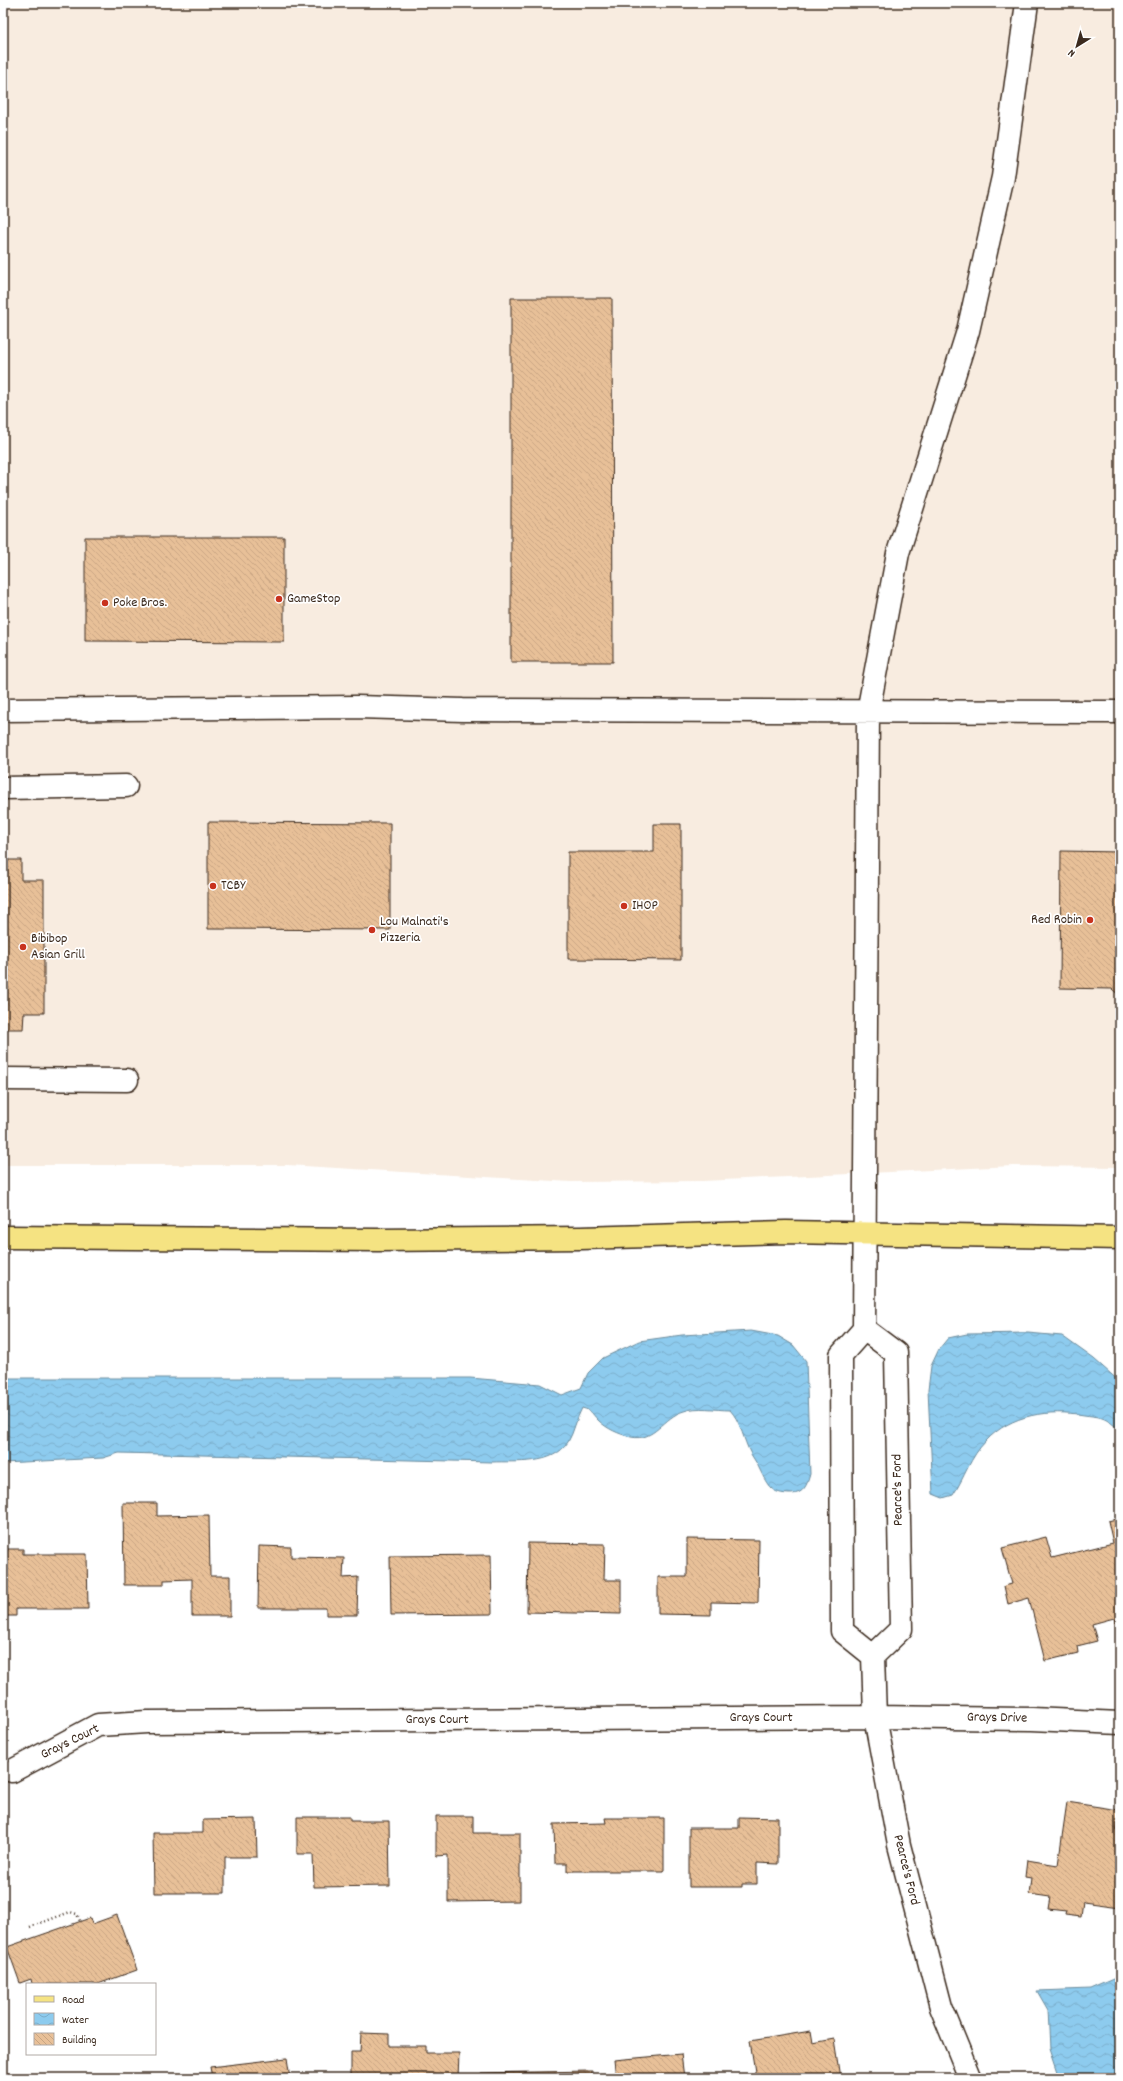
<svg xmlns="http://www.w3.org/2000/svg" width="1123" height="2081" viewBox="0 0 1123 2081" font-family="Dekko,sans-serif">
<style>
.built{fill:#f8ece0}
.water{fill:url(#water-waves);stroke:#6c8b9b}
.building{fill:url(#building-back-hatch);stroke:#3b2a1e}
.lines{fill:none;stroke-linecap:round;stroke-linejoin:round}
.minor-casing{stroke:#3b2a1e;stroke-width:25}
.major-casing{stroke:#3b2a1e;stroke-width:25}
.path{stroke:#3b2a1e;stroke-width:2.5;stroke-dasharray:1 3;stroke-linecap:butt}
.minor{stroke:#fff;stroke-width:22}
.major{stroke:#f5e382;stroke-width:22}
.poi-dot{fill:#c8321e;stroke:#fff;stroke-width:1.5}
.labels{text-anchor:middle;dominant-baseline:central;stroke-width:3.5;stroke-linejoin:round;paint-order:stroke}
.poi-label{font-size:14px;fill:#3b2a1e;stroke:#fff;text-anchor:start}
.street-label{font-size:14px;fill:#3b2a1e;stroke:#fff}
</style>
<defs>
<pattern id="water-waves" width="16" height="10" patternUnits="userSpaceOnUse"><rect width="16" height="10" fill="#8dcbee"/><path d="M0 5q4-4 8 0t8 0" fill="none" stroke="#7baecc"/></pattern>
<pattern id="building-back-hatch" width="6" height="6" patternUnits="userSpaceOnUse"><rect width="6" height="6" fill="#e8c098"/><path d="M-1 5l2 2M0 0l6 6M5-1l2 2" fill="none" stroke="#c8a583"/></pattern>
</defs>
<rect width="100%" height="100%" fill="#fff"/>
<filter id="ink" filterUnits="userSpaceOnUse"><feTurbulence type="fractalNoise" baseFrequency=".025" numOctaves="2"/><feDisplacementMap in="SourceGraphic" scale="8" xChannelSelector="R" yChannelSelector="G"/><feConvolveMatrix kernelMatrix="1 2 1 2 8 2 1 2 1" color-interpolation-filters="sRGB"/></filter>
<g filter="url(#ink)">
<path class="built" d="M 3,3 L 1120,3 L 1120,1167 L 1013,1166 L 703,1181 L 571,1182 L 287,1165 L 3,1165 Z"/>
<path class="water" d="M 751,1331 L 778,1336 L 793,1345 L 806,1361 L 810,1474 C 807,1485 804,1494 791,1494 C 771,1494 768,1486 760,1470 C 757,1462 751,1456 748,1448 C 742,1434 740,1421 730,1410 C 716,1410 697,1406 684,1411 C 663,1417 655,1442 631,1437 C 619,1434 607,1429 598,1420 C 591,1413 593,1411 582,1408 C 576,1419 574,1432 568,1442 C 553,1466 516,1461 492,1462 L 119,1453 L 103,1458 L 3,1463 L 3,1378 L 470,1378 L 540,1384 L 562,1395 L 581,1388 L 588,1373 L 603,1358 L 639,1341 L 682,1335 Z
M 1028,1333 L 1062,1336 L 1094,1359 L 1120,1382 L 1120,1430 C 1115,1426 1108,1420 1102,1418 C 1097,1416 1090,1416 1084,1415 C 1049,1409 1011,1414 986,1441 C 970,1457 965,1477 953,1495 L 943,1498 L 933,1494 L 928,1390 L 931,1366 L 939,1349 L 948,1338 L 967,1334 Z
M 1120,1976 L 1120,2078 L 1060,2078 L 1050,2048 L 1048,2010 L 1037,1991 L 1090,1989 Z"/>
<path class="building" d="M 511,298 L 612,298 L 613,662 L 511,662 Z
M 85,537 L 284,537 L 284,642 L 85,641 Z
M 208,822 L 390,823 L 390,930 L 208,929 Z
M 654,824 L 681,824 L 681,960 L 568,959 L 568,852 L 654,852 Z
M 1061,851 L 1120,852 L 1120,996 L 1112,989 L 1060,988 Z
M 3,860 L 21,860 L 21,880 L 44,880 L 44,1013 L 24,1013 L 23,1029 L 3,1029 Z
M 123,1503 L 157,1503 L 157,1516 L 209,1515 L 210,1576 L 230,1576 L 230,1616 L 192,1616 L 192,1579 L 164,1580 L 164,1585 L 124,1585 Z
M 1120,1518 L 1120,1636 L 1119,1636 L 1114,1618 L 1092,1624 L 1097,1641 L 1077,1646 L 1078,1653 L 1045,1661 L 1029,1598 L 1008,1604 L 1004,1586 L 1012,1584 L 1002,1548 L 1046,1537 L 1052,1558 L 1113,1543 L 1108,1521 Z
M 687,1539 L 759,1540 L 758,1603 L 711,1602 L 711,1615 L 658,1614 L 658,1577 L 687,1577 Z
M 528,1543 L 605,1544 L 604,1580 L 621,1580 L 621,1614 L 527,1612 Z
M 259,1546 L 291,1547 L 291,1557 L 344,1558 L 343,1578 L 358,1577 L 357,1615 L 326,1615 L 326,1608 L 258,1608 Z
M 3,1549 L 23,1549 L 23,1554 L 87,1554 L 88,1609 L 16,1609 L 16,1616 L 3,1616 Z
M 491,1555 L 492,1614 L 391,1615 L 390,1556 Z
M 1067,1802 L 1119,1810 L 1116,1830 L 1120,1831 L 1120,1907 L 1083,1902 L 1081,1917 L 1065,1915 L 1066,1911 L 1048,1909 L 1050,1897 L 1029,1894 L 1031,1878 L 1025,1877 L 1027,1860 L 1058,1865 Z
M 436,1816 L 473,1816 L 473,1833 L 520,1833 L 520,1901 L 448,1902 L 448,1855 L 436,1856 Z
M 297,1817 L 350,1817 L 350,1821 L 389,1821 L 390,1886 L 314,1887 L 313,1854 L 297,1854 Z
M 739,1817 L 778,1818 L 778,1864 L 757,1863 L 757,1884 L 742,1884 L 742,1887 L 689,1887 L 689,1828 L 739,1828 Z
M 605,1818 L 664,1818 L 664,1871 L 567,1871 L 567,1863 L 555,1863 L 554,1824 L 606,1823 Z
M 256,1819 L 257,1857 L 225,1857 L 225,1893 L 154,1893 L 153,1833 L 203,1833 L 203,1820 Z
M 117,1915 L 137,1970 L 98,1984 L 32,1984 L 31,1979 L 20,1983 L 7,1947 L 90,1918 L 92,1924 Z
M 811,2031 L 813,2043 L 834,2039 L 840,2078 L 756,2078 L 750,2041 Z
M 361,2033 L 389,2034 L 389,2046 L 426,2046 L 426,2053 L 459,2053 L 458,2078 L 351,2078 L 351,2052 L 360,2052 Z
M 681,2054 L 684,2078 L 616,2078 L 614,2060 Z
M 287,2058 L 290,2078 L 212,2078 L 210,2067 Z
M 592,2071 L 592,2078 L 481,2078 L 481,2073 Z"/>
<g class="lines">
<g class="minor-casing">
<path id="minor" d="M 3,710 L 357,707 L 463,710 L 1120,712
M 3,788 L 126,786
M 3,1079 L 127,1080
M 864,1329 L 896,1353 L 901,1629 L 873,1656 L 875,1717 L 899,1845 L 941,2007 L 970,2078
M 873,1656 L 842,1631 L 841,1355 L 864,1329 L 868,712 L 898,553 L 968,331 L 1003,177 L 1027,3
M 12,1771 L 98,1725 L 147,1722 L 875,1717 L 1032,1719 L 1120,1723"/>
</g>
<g class="major-casing">
<path id="major" d="M 3,1237 L 378,1240 L 581,1238 L 786,1232 L 1120,1238"/>
</g>
<path class="path" d="M 30,1927 L 70,1912 L 77,1914 L 80,1921"/>
<use href="#minor" class="minor"/>
<use href="#major" class="major"/>
</g>
</g>
<g class="poi-dot">
<circle cx="279" cy="599" r="4"/>
<circle cx="105" cy="603" r="4"/>
<circle cx="213" cy="886" r="4"/>
<circle cx="624" cy="906" r="4"/>
<circle cx="1090" cy="920" r="4"/>
<circle cx="372" cy="930" r="4"/>
<circle cx="23" cy="947" r="4"/>
</g>
<g class="labels">
<g class="poi-label">
<text x="287" y="599">GameStop</text>
<text x="113" y="603">Poke Bros.</text>
<text x="221" y="886">TCBY</text>
<text x="632" y="906">IHOP</text>
<text x="1082" y="920" text-anchor="end">Red Robin</text>
<text x="380" y="922">Lou Malnati's<tspan x="380" dy="16">Pizzeria</tspan></text>
<text x="31" y="939">Bibibop<tspan x="31" dy="16">Asian Grill</tspan></text>
</g>
<g class="street-label">
<text transform="translate(898 1490) rotate(-91)">Pearce's Ford</text>
<text x="761" y="1718">Grays Court</text>
<text transform="translate(997 1718) rotate(1)">Grays Drive</text>
<text x="437" y="1720">Grays Court</text>
<text transform="translate(70 1742) rotate(-26)">Grays Court</text>
<text transform="translate(906 1870) rotate(76)">Pearce's Ford</text>
</g>
</g>
<rect width="1123" height="2081" fill="none" stroke="#fff" stroke-width="16"/>
<rect x="8" y="8" width="1107" height="2065" fill="none" stroke="#3b2a1e" stroke-width="1.5" filter="url(#ink)"/>
<rect x="26" y="1983" width="130" height="72" fill="#ffffff" stroke="#b1aaa5"/>
<rect x="34" y="1996" width="20" height="6" fill="#f5e382" stroke="#b1aaa5"/>
<text x="62" y="2003" font-size="12" fill="#3b2a1e">Road</text>
<rect x="34" y="2013" width="20" height="12" fill="url(#water-waves)" stroke="#b1aaa5"/>
<text x="62" y="2023" font-size="12" fill="#3b2a1e">Water</text>
<rect x="34" y="2033" width="20" height="12" fill="url(#building-back-hatch)" stroke="#b1aaa5"/>
<text x="62" y="2043" font-size="12" fill="#3b2a1e">Building</text>
<g transform="translate(1077 46) rotate(217)" stroke="#ffffff" stroke-width="3" paint-order="stroke">
<path d="M0-3L7 15L0 10L-7 15Z" fill="#3b2a1e"/>
<text y="-6" font-size="11" font-weight="bold" text-anchor="middle" fill="#3b2a1e">N</text>
</g>
</svg>
